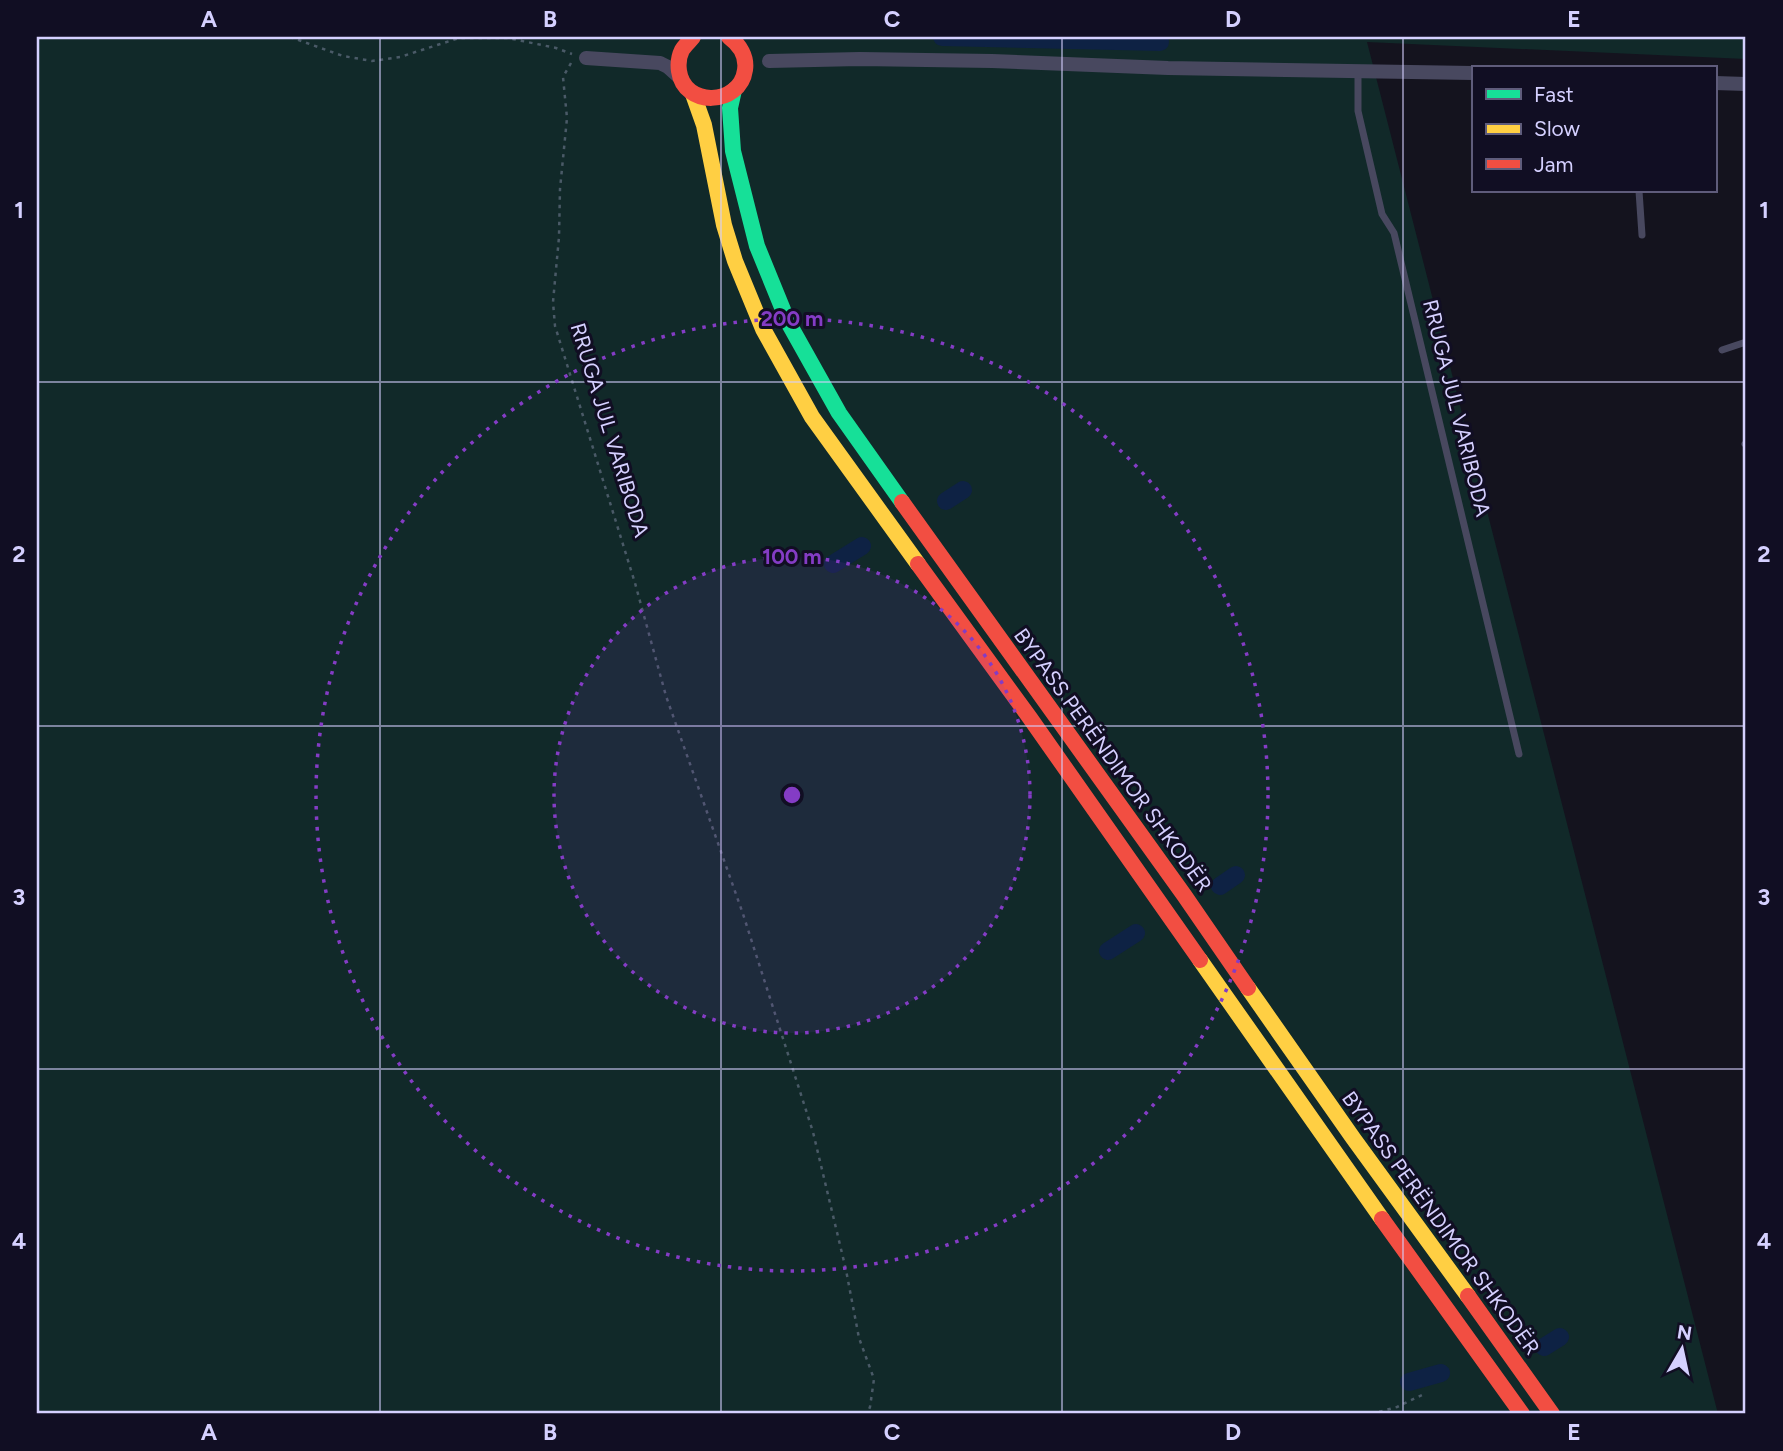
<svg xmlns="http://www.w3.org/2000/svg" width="1783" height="1451" viewBox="0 0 1783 1451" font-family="Figtree,sans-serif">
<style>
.green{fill:#112929}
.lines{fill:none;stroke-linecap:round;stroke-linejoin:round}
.canal{stroke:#0e2244;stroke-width:18}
.path{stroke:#4a5a67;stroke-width:2.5;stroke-dasharray:3.5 5;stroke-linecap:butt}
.lane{stroke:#48485f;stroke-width:7}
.street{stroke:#48485f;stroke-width:14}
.fast{stroke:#16e098;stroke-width:16}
.slow{stroke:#ffcf43;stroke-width:16}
.jam{stroke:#f24e42;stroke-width:16}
.grid{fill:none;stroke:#d5d0ff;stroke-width:2;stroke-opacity:0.55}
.ring{fill:none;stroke:#843cc5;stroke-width:3.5;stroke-dasharray:3.5 7}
.labels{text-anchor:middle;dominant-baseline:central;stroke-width:6;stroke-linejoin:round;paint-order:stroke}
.street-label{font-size:21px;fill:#d5d0ff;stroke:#110e23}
.centre{fill:#843cc5;stroke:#110e23;stroke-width:3.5}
.ring-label{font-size:21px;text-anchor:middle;font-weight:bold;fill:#843cc5;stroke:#110e23;stroke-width:6;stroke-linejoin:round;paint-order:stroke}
.neatline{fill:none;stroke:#d5d0ff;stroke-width:2.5}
.grid-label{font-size:23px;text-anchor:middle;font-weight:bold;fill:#d5d0ff}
</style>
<rect width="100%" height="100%" fill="#14131e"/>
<path class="green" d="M 37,37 L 1746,37 L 1746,59 L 1367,42 L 1718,1414 L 37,1414 Z"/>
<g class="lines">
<path class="canal" d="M 942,37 L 1160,42
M 946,501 L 963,490
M 833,564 L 862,546
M 1220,886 L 1236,875
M 1108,951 L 1136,933
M 1544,1347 L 1560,1337
M 1409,1382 L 1441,1373"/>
<path class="path" d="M 290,37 L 343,56 L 372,61 L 400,57 L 459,38 L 508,38 L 556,48 L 572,54
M 571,63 L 563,77 L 567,118 L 560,189 L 559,237 L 553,302 L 555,326 L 635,583 L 666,696 L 743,914 L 813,1132 L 846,1270 L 859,1338 L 874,1379 L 870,1407 L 867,1414
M 1371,1414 L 1397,1407 L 1424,1394"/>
<path class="lane" d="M 1358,72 L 1358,111 L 1382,214 L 1394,233 L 1519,754
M 1639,191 L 1642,235
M 1722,350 L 1746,342
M 1745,444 L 1746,443"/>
<path class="street" d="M 586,58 L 660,63 L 668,67 L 678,76
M 769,61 L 860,59 L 992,61 L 1168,68 L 1473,73
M 1715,83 L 1746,84"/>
<path class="fast" d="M 734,90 L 730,108 L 733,151 L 757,246 L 788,322 L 839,413 L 902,502"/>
<path class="slow" d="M 693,94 L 704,125 L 724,225 L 735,261 L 763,329 L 812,417 L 918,564
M 1200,960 L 1382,1219
M 1248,988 L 1353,1138 L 1468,1296"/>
<path class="jam" d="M 693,37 C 690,41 685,45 682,50 C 679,56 678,64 679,71 C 684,108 740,106 745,70 C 747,57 740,45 729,37
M 902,502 L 1184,895 L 1248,988
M 918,564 L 1030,718 L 1200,960
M 1382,1219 L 1522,1414
M 1468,1296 L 1552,1414"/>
</g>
<path class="grid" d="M 380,37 L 380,1414M 721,37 L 721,1414M 1062,37 L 1062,1414M 1403,37 L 1403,1414M 37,382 L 1746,382M 37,726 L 1746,726M 37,1069 L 1746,1069"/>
<circle cx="792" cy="795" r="238" fill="#843cc5" fill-opacity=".12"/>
<g class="ring">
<circle cx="792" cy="795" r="238"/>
<circle cx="792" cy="795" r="476"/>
</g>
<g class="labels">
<g class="street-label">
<text transform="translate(1457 408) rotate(76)">RRUGA JUL VARIBODA</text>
<text transform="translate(610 430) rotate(73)">RRUGA JUL VARIBODA</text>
<text transform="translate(1113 760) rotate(54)">BYPASS PERËNDIMOR SHKODËR</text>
<text transform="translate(1441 1223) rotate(54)">BYPASS PERËNDIMOR SHKODËR</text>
</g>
</g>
<circle cx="792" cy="795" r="10" class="centre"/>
<g class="ring-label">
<text x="792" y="326">200 m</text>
<text x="792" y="564">100 m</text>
</g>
<rect width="1783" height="1451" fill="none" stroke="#110e23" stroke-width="77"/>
<rect x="1472" y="66" width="245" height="126" fill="#110e23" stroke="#5f5c7b" stroke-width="2"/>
<rect x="1486" y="89" width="35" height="10" fill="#16e098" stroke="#5f5c7b" stroke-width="2"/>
<text x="1534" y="102" font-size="21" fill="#d5d0ff">Fast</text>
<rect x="1486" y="124" width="35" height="10" fill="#ffcf43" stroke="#5f5c7b" stroke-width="2"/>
<text x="1534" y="136" font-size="21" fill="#d5d0ff">Slow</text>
<rect x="1486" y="159" width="35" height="10" fill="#f24e42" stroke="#5f5c7b" stroke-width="2"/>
<text x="1534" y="172" font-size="21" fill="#d5d0ff">Jam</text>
<g transform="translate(1682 1349) rotate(9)" stroke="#110e23" stroke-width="5" paint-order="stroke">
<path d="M0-5L12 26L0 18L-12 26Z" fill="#d5d0ff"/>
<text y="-10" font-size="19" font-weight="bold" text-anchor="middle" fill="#d5d0ff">N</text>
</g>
<rect x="38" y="38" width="1706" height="1374" class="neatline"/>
<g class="grid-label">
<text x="209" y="27">A</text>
<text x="550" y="27">B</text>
<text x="892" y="27">C</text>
<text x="1233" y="27">D</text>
<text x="1574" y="27">E</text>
<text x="19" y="218">1</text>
<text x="1764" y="218">1</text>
<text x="19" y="562">2</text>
<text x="1764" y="562">2</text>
<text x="19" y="905">3</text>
<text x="1764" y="905">3</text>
<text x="19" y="1249">4</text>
<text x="1764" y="1249">4</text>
<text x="209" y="1440">A</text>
<text x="550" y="1440">B</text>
<text x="892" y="1440">C</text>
<text x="1233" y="1440">D</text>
<text x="1574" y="1440">E</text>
</g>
</svg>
